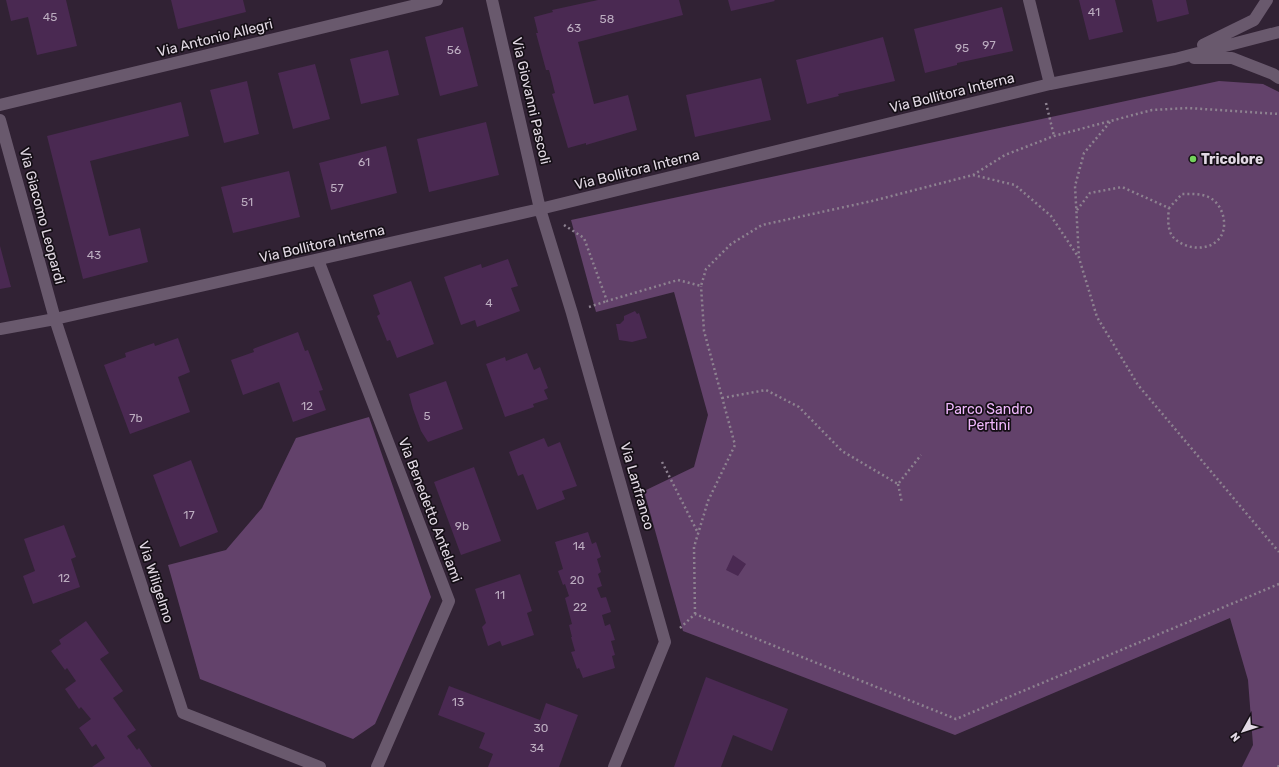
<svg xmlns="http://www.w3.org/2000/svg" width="1279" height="767" viewBox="0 0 1279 767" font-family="Rubik,sans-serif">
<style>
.green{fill:#63426b}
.building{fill:#4a2952}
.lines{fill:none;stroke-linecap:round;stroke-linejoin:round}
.path{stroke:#8d8290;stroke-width:2.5;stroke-dasharray:2 3;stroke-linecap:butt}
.minor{stroke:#69596d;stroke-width:12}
.poi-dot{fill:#74d25c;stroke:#150f16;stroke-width:1.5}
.labels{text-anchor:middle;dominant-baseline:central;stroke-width:3.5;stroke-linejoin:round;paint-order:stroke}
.number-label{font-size:12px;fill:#bcadc0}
.street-label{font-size:14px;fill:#e2d9e4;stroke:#150f16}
.poi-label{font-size:14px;font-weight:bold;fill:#e2d9e4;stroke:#150f16;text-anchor:start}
.park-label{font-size:14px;fill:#f0b8fd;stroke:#150f16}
</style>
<rect width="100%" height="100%" fill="#312234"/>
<path class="green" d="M 1219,81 L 1263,84 L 1279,92 L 1279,767 L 1242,767 L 1253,745 L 1248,680 L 1230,618 L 955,735 L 683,631 L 644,491 L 694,467 L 708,415 L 674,292 L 596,312 L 571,220 Z
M 369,417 L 431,597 L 375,724 L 353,739 L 200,679 L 168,565 L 226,550 L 262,508 L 296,438 Z"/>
<path class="building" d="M 6,0 L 66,0 L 77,46 L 37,55 L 28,17 L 11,21 Z
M 171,0 L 243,0 L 246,12 L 178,29 Z
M 598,0 L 679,0 L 683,15 L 578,42 L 594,104 L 628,95 L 637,130 L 586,145 L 586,143 L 568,148 L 552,94 L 555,93 L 549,70 L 546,70 L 536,33 L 538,33 L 534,17 L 553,12 L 552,10 Z
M 728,0 L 774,0 L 775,1 L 731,11 Z
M 1079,0 L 1115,0 L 1123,32 L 1089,40 Z
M 1152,0 L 1186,0 L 1189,14 L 1157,22 Z
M 1002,7 L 1013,51 L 957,63 L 957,65 L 925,73 L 914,29 Z
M 463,27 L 478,86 L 440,96 L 425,37 Z
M 883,37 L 895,81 L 838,94 L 839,96 L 807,104 L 796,60 Z
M 388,50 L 399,95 L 361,104 L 350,59 Z
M 315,64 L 330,119 L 293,129 L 278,73 Z
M 761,78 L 771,120 L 695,137 L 686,95 Z
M 247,81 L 259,134 L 224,143 L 210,90 Z
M 181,102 L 189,136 L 90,161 L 109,236 L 140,228 L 148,262 L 83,279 L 47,136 Z
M 486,122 L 499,175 L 429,192 L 417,139 Z
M 386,146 L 397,193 L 331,210 L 319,163 Z
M 289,171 L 300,217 L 233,233 L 221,187 Z
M 0,246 L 11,287 L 0,289 Z
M 508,259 L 518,286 L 511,288 L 520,311 L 477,327 L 475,320 L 461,325 L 444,277 L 481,264 L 482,268 Z
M 411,281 L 434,344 L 397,358 L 390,340 L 387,341 L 377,316 L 380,314 L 373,295 Z
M 635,311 L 637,314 L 639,313 L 647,338 L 632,342 L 619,340 L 616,324 L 620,324 L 624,320 L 624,316 Z
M 298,332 L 305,351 L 308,350 L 323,390 L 319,391 L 326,410 L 293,422 L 279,382 L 243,395 L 231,360 L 254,352 L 253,349 Z
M 178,338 L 190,372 L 178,377 L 190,412 L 130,434 L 104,365 L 126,357 L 125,353 L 154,343 L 155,346 Z
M 527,353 L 534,370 L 540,367 L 548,388 L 544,390 L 548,399 L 533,404 L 534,407 L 505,417 L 486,364 L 505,357 L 506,361 Z
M 446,381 L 463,429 L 428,442 L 421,431 L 413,409 L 409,394 Z
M 544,438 L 548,447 L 560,442 L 577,486 L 562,491 L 565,499 L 537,510 L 523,474 L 518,476 L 509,452 Z
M 191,460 L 218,532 L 180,547 L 153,475 Z
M 474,467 L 501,541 L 461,555 L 434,482 Z
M 64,525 L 76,557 L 71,559 L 80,587 L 33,604 L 23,576 L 35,571 L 24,539 Z
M 588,532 L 592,544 L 596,542 L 601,557 L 597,559 L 601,572 L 598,574 L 602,586 L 597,588 L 601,598 L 606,597 L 611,612 L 602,615 L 605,626 L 610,624 L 615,640 L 611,641 L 615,655 L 612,656 L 615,668 L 583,678 L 579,668 L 577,669 L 571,652 L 575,651 L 571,637 L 572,637 L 569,625 L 572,624 L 565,598 L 569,596 L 565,584 L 563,585 L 558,571 L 563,569 L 555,542 Z
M 733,555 L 746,564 L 738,576 L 726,570 Z
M 520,574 L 532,611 L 527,613 L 534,635 L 502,646 L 500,641 L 488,646 L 482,627 L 486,623 L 475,589 Z
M 86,621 L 109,653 L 100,659 L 123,691 L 113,698 L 136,730 L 127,736 L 137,750 L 139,748 L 152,767 L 92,767 L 105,758 L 96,744 L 92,747 L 79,728 L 91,719 L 81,707 L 79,709 L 65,689 L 76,681 L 67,668 L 65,670 L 51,651 L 61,644 L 59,640 Z
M 706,677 L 788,709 L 772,751 L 733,735 L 721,767 L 674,767 Z
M 449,686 L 540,720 L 546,703 L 578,715 L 559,767 L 488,767 L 493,754 L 479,748 L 485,733 L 438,715 Z"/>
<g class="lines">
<path class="path" d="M 1046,103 L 1054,136
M 1110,122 L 1084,153 L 1075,186 L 1079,258 L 1097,317 L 1138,385 L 1279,552
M 973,175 L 1015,185 L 1051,216 L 1079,258
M 1077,210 L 1090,193 L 1122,187 L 1169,208 C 1168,217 1167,230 1173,237 C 1184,249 1206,252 1218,240 C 1229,229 1224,207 1212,199 C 1203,193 1192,194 1182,194 L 1169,208
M 564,225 L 584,238 L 607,301 L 678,280 L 701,286 L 706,269 L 731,244 L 762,225 L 872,201 L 973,175 L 1005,155 L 1054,136 L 1152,110 L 1188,108 L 1279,114
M 589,307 L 607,301
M 722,398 L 766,390 L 799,407 L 842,451 L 898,484 L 921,455
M 662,462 L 698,533
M 898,484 L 902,503
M 695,614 L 694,547 L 708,501 L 735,445 L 704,331 L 701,286
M 680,628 L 695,614 L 956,719 L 1279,584
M 1278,767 L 1279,765"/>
<path class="minor" d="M 492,0 L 540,209 L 572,313 L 665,642 L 614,767
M 1029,0 L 1050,84
M 1203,45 L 1254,20 L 1267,0
M 1194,58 L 1232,58 L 1273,74 L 1279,78
M 0,105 L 437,0
M 0,120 L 55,319 L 183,713 L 320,767
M 318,260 L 449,601 L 377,767
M 0,329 L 55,319 L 540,209 L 1050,84 L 1175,59 L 1279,32"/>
</g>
<circle class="poi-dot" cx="1193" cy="159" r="4"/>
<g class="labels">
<g class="number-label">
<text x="1094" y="12">41</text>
<text x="50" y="17">45</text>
<text x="607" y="19">58</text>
<text x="574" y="28">63</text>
<text x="989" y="45">97</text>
<text x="962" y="48">95</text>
<text x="454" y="50">56</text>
<text x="364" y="162">61</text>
<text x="337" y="188">57</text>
<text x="247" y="202">51</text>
<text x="94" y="255">43</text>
<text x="489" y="303">4</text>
<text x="307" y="406">12</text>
<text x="427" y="416">5</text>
<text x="136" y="418">7b</text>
<text x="189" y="515">17</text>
<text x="462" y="526">9b</text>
<text x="579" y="546">14</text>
<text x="64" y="578">12</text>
<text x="577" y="580">20</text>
<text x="500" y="595">11</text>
<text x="580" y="607">22</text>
<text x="458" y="702">13</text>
<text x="541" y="728">30</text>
<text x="537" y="748">34</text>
</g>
<g class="street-label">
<text transform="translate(215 38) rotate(-14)">Via Antonio Allegri</text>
<text transform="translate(952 93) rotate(-14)">Via Bollitora Interna</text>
<text transform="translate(531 101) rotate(77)">Via Giovanni Pascoli</text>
<text transform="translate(637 170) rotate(-14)">Via Bollitora Interna</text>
<text transform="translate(42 216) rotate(75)">Via Giacomo Leopardi</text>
<text transform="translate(322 244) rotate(-13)">Via Bollitora Interna</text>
<text transform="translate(637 486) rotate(74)">Via Lanfranco</text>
<text transform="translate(430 510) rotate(69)">Via Benedetto Antelami</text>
<text transform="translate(156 582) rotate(72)">Via Wiligelmo</text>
</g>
<g class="poi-label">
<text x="1201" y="159">Tricolore</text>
</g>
<g class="park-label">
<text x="989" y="409">Parco Sandro<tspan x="989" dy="16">Pertini</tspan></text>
</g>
</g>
<g transform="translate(1243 731) rotate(231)" stroke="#150f16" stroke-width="3" paint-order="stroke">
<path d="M0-3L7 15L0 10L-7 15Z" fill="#e2d9e4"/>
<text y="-6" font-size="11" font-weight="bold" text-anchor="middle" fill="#e2d9e4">N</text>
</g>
</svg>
